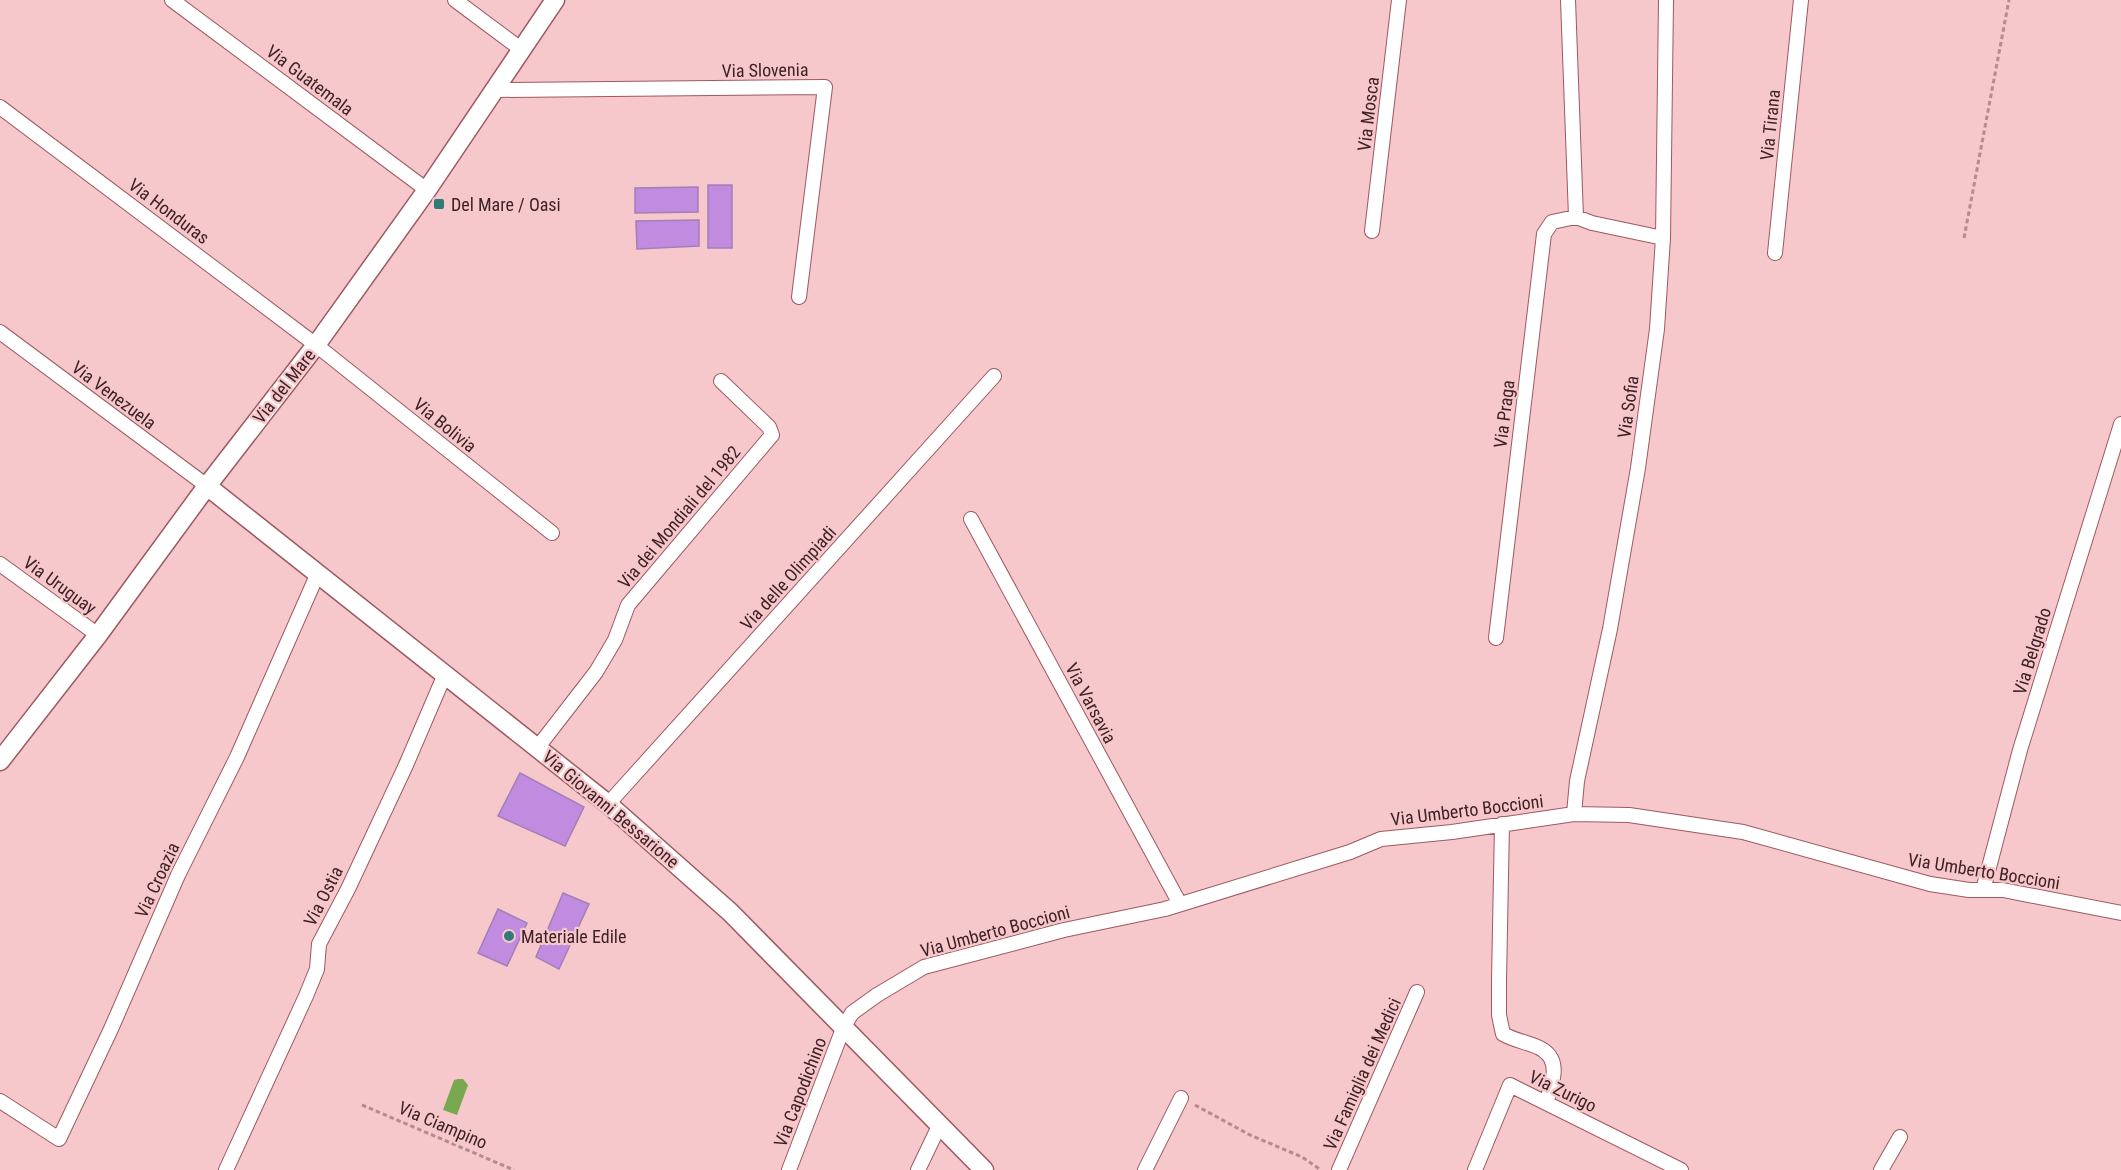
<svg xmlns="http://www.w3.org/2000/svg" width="2121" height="1170" viewBox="0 0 2121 1170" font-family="'Roboto Condensed',sans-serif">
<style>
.water{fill:#78a950}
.building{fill:#c18ce0;stroke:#a27fb7;stroke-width:1.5}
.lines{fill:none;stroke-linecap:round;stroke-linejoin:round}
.minor-casing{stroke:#9d5961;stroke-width:16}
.tertiary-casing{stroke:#9d5961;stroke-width:21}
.path{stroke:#b48c90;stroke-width:3;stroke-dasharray:4.5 3;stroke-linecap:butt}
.minor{stroke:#fff;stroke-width:14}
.tertiary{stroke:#fff;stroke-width:18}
.poi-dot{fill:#317a78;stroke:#f6c7cb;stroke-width:2}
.labels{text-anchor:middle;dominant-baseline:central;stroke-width:4.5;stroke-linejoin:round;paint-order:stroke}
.street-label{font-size:18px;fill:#3f2226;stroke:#f6c7cb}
.poi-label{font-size:18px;fill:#3f2226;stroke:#f6c7cb;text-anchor:start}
</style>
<rect width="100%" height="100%" fill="#f6c7cb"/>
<path class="water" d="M 458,1079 L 463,1079 L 468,1085 L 457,1115 L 443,1110 L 454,1080 Z"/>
<path class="building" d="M 708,185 L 732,185 L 732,248 L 708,248 Z
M 698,187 L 698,212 L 635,213 L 635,188 Z
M 699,220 L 699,246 L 637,249 L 636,221 Z
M 520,773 L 584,807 L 565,846 L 498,816 Z
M 563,893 L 589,904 L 559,969 L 536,957 Z
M 498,909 L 527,923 L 507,966 L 478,953 Z"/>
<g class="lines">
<g class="minor-casing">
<path id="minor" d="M 172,0 L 427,190
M 455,0 L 522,50
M 1568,0 L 1576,217
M 495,90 L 825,87 L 799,297
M 0,107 L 316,345 L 552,533
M 1372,231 L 1399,0
M 1775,253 L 1801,0
M 0,332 L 207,486
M 971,519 L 1180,904
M 0,564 L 98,635
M 1496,638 L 1544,234 L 1552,222 L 1576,217 L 1592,223 L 1663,238
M 538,747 L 596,672 L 615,640 L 628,605 L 772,435 L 769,427 L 721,381
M 608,804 L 994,376
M 1574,814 L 1577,781 L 1610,629 L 1638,468 L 1657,329 L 1663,238 L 1666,0
M 1502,824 L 1499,980 L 1499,1015 L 1503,1034 C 1515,1041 1535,1044 1543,1050 C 1562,1062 1551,1087 1546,1103
M 1983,890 L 2020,750 L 2121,424
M 0,1101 L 59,1139 L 111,1029 L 178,875 L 237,757 L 318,573
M 226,1170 L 306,996 L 317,969 L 319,944 L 348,889 L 406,765 L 445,674
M 789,1170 L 844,1026 L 852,1013 L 877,995 L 924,967 L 1064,930 L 1165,909 L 1350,852 L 1381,839 L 1452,832 L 1574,814 L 1629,815 L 1743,832 L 1930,884 L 1969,890 L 2003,890 L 2121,913
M 918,1170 L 940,1124
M 1145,1170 L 1181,1098
M 1339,1170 L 1417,992
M 1475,1170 L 1510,1085 L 1681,1170
M 1881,1170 L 1900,1137"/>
</g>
<g class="tertiary-casing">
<path id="tertiary" d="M 207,486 L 608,804 L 730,912 L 984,1170
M 0,761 L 98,635 L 207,486 L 316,345 L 427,190 L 555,0"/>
</g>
<path class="path" d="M 1964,238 L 2009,0
M 362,1105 L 514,1170
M 1195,1105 L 1250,1135 L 1302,1157 L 1321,1170"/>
<use href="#minor" class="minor"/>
<use href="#tertiary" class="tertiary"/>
</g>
<g class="poi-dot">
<rect x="433" y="198" width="12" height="12" rx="3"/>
<circle cx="509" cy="936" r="6"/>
</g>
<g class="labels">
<g class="street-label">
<text transform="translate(765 70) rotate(-1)">Via Slovenia</text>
<text transform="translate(310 80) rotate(37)">Via Guatemala</text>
<text transform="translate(1368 114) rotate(-83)">Via Mosca</text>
<text transform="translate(1770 125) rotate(-84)">Via Tirana</text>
<text transform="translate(169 211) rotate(37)">Via Honduras</text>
<text transform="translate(284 386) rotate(-52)">Via del Mare</text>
<text transform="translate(114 395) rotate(37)">Via Venezuela</text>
<text transform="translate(1628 407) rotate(-82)">Via Sofia</text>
<text transform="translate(1504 414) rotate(-83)">Via Praga</text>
<text transform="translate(445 425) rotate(39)">Via Bolivia</text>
<text transform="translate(679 517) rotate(-50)">Via dei Mondiali del 1982</text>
<text transform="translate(788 578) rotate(-48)">Via delle Olimpiadi</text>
<text transform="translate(60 585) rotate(36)">Via Uruguay</text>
<text transform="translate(2032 651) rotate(-73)">Via Belgrado</text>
<text transform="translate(1091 703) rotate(62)">Via Varsavia</text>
<text transform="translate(611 809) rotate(40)">Via Giovanni Bessarione</text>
<text transform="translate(1467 810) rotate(-7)">Via Umberto Boccioni</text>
<text transform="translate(1984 871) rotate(9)">Via Umberto Boccioni</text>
<text transform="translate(157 880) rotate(-65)">Via Croazia</text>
<text transform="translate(323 896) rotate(-63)">Via Ostia</text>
<text transform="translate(995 931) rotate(-15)">Via Umberto Boccioni</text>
<text transform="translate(1362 1074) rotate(-66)">Via Famiglia dei Medici</text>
<text transform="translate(1563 1091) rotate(26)">Via Zurigo</text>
<text transform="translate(800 1092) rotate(-69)">Via Capodichino</text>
<text transform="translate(443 1125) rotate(23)">Via Ciampino</text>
</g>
<g class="poi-label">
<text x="451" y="204">Del Mare / Oasi</text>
<text x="521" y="936">Materiale Edile</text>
</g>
</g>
</svg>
